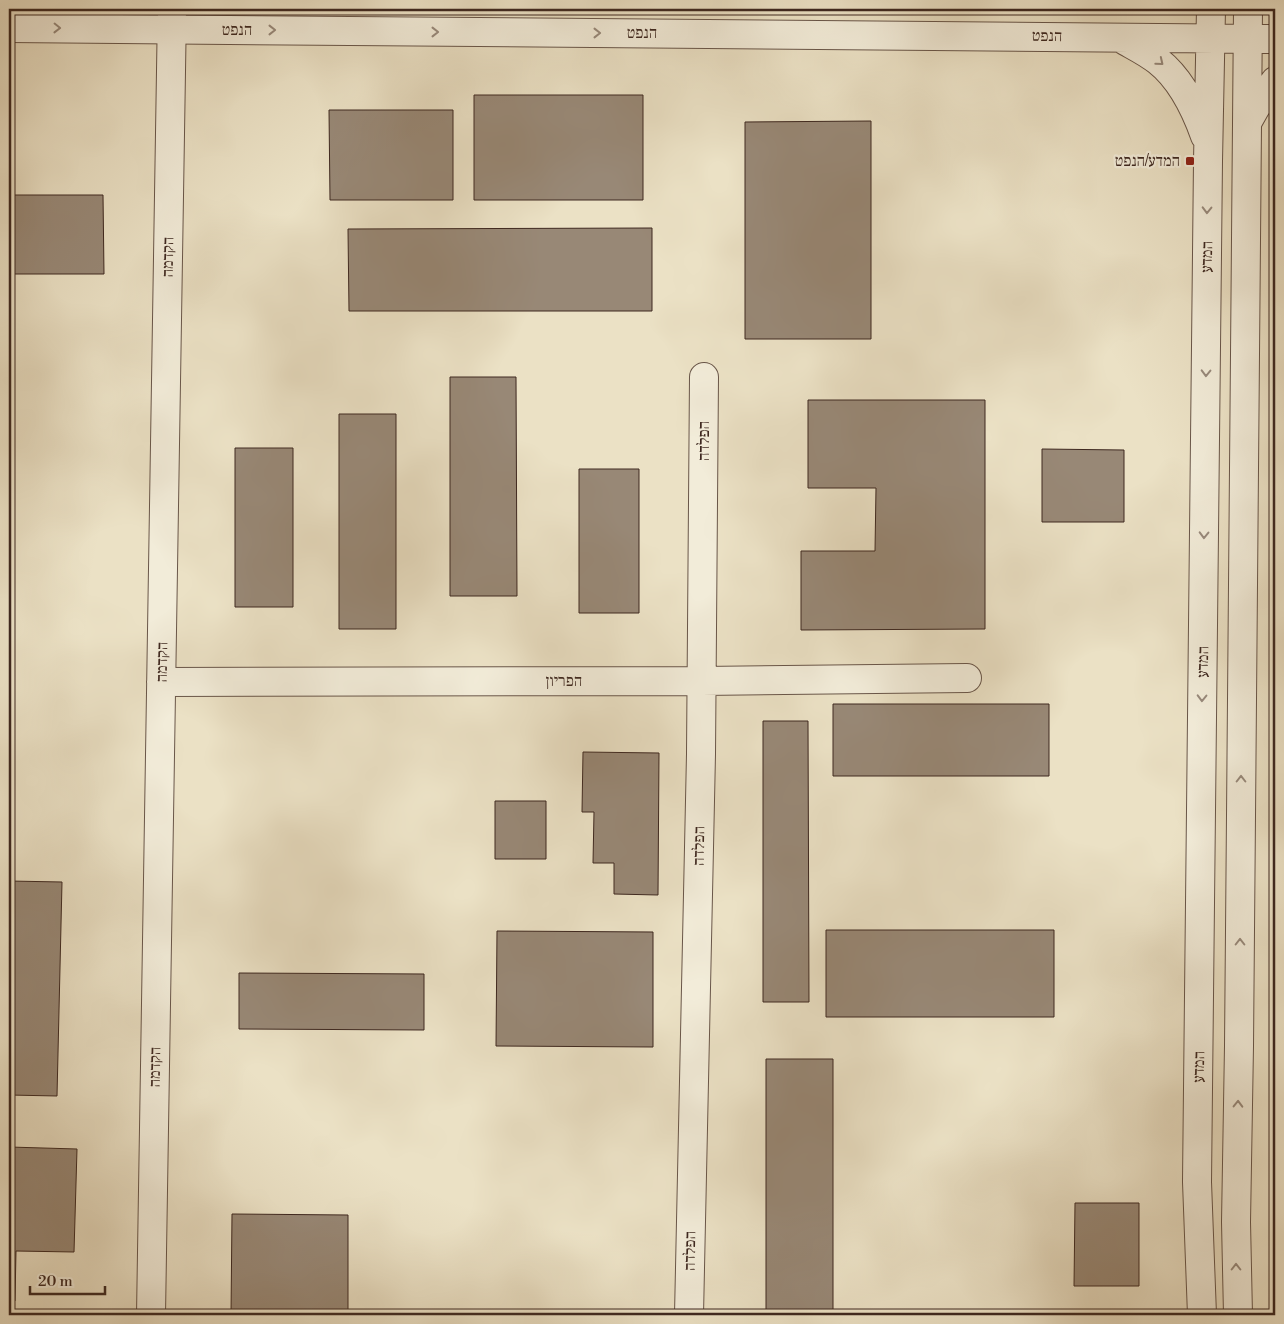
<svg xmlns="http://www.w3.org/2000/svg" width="1284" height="1324" viewBox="0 0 1284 1324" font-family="'Libre Bodoni','Frank Ruhl Libre',serif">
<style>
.building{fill:#988876;stroke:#3e2820}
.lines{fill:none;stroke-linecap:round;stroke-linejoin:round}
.minor-casing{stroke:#695649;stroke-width:30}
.tertiary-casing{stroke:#695649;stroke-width:30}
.minor{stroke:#f2ecd9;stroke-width:28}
.tertiary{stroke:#f2ecd9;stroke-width:28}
.oneway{stroke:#988a7c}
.poi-dot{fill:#8f2418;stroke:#f2ecd9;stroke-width:2}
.labels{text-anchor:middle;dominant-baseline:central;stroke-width:4.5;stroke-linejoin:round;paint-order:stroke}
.street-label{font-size:16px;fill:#3e2820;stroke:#f2ecd9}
.poi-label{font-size:16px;fill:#3e2820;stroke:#f2ecd9;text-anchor:end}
</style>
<rect width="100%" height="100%" fill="#ebe1c5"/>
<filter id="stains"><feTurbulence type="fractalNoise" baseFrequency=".004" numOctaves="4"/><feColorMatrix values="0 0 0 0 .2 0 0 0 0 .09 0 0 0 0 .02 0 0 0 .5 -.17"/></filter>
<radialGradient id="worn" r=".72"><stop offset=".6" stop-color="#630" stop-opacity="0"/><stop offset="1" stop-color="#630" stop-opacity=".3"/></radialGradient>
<path class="building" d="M 474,95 L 643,95 L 643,200 L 474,200 Z
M 329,110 L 453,110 L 453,200 L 330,200 Z
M 871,121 L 871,339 L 745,339 L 745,122 Z
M 9,195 L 103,195 L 104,274 L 9,274 Z
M 652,228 L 652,311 L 349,311 L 348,229 Z
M 450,377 L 516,377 L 517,596 L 450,596 Z
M 808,400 L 985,400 L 985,629 L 801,630 L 801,551 L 875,551 L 876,488 L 808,488 Z
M 339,414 L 396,414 L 396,629 L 339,629 Z
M 235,448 L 293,448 L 293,607 L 235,607 Z
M 1042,449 L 1124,450 L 1124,522 L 1042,522 Z
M 579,469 L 639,469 L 639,613 L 579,613 Z
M 833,704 L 1049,704 L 1049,776 L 833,776 Z
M 763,721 L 808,721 L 809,1002 L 763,1002 Z
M 583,752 L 659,753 L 658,895 L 614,894 L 614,863 L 593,863 L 594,812 L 582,812 Z
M 495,801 L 546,801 L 546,859 L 495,859 Z
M 9,881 L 62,882 L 57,1096 L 9,1095 Z
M 826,930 L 1054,930 L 1054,1017 L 826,1017 Z
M 497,931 L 653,932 L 653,1047 L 496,1046 Z
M 239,973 L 424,974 L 424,1030 L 239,1029 Z
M 766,1059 L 833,1059 L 833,1315 L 766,1315 Z
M 9,1147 L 77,1149 L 74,1252 L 16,1251 L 15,1301 L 9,1301 Z
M 1075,1203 L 1139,1203 L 1139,1286 L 1074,1286 Z
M 232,1214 L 348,1215 L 348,1315 L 231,1315 Z"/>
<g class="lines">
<g class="minor-casing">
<path id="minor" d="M 161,682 L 702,681 L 967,678
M 151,1315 L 172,9
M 689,1315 L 701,754 L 704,377"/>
</g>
<g class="tertiary-casing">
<path id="tertiary" d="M 9,28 L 1275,39
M 1122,39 C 1134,46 1147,52 1158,61 C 1181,79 1195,108 1205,136
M 1247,123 L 1256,107 L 1275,81
M 1202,1315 L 1197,1182 L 1208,161 L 1211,9
M 1238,1315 L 1236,1222 L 1239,1046 L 1248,9"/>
</g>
<use href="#minor" class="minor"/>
<use href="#tertiary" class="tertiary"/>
</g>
<defs><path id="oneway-chevron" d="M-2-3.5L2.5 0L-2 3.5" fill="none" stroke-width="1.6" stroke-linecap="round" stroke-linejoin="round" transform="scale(1.25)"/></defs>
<g class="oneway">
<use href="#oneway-chevron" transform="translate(57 28) rotate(1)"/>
<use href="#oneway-chevron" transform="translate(272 30)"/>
<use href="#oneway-chevron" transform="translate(435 32)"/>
<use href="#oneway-chevron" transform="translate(597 33)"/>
<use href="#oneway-chevron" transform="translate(1160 62) rotate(39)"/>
<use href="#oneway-chevron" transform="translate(1207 210) rotate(91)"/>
<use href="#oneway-chevron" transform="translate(1206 373) rotate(91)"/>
<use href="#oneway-chevron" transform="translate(1204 535) rotate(91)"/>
<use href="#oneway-chevron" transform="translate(1202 698) rotate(91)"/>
<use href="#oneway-chevron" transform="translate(1241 779) rotate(-90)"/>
<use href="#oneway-chevron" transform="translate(1240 942) rotate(-90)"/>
<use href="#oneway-chevron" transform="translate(1238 1104) rotate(-89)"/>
<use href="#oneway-chevron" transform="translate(1236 1267) rotate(-90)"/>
</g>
<rect class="poi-dot" x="1185" y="156" width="10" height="10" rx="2.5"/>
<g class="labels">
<g class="street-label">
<text x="237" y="30">הנפט</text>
<text x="642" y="33">הנפט</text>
<text transform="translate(1047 36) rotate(1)">הנפט</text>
<text transform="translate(168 257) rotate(-89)">הקדמה</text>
<text transform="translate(1207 257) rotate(-89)">המדע</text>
<text transform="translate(704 441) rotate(-90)">הפלדה</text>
<text transform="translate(162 662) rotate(-89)">הקדמה</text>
<text transform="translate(1203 662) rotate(-89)">המדע</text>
<text x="564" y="681">הפריון</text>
<text transform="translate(699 846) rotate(-89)">הפלדה</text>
<text transform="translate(155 1067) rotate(-89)">הקדמה</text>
<text transform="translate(1199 1067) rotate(-89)">המדע</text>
<text transform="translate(690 1251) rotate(-89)">הפלדה</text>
</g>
<g class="poi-label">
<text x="1180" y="161">המדע/הנפט</text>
</g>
</g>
<rect width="1284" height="1324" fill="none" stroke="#ebe1c5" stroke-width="30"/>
<rect x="10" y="10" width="1264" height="1304" fill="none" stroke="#3e2820" stroke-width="2.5"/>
<rect x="15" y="15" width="1254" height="1294" fill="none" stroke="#3e2820"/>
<path d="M30 1286v8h75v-8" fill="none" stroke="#3e2820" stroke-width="2.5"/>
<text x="38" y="1286" font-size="15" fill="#3e2820" stroke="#f2ecd9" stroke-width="4" paint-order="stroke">20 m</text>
<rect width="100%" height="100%" filter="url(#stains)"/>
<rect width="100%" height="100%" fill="url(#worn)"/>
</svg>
